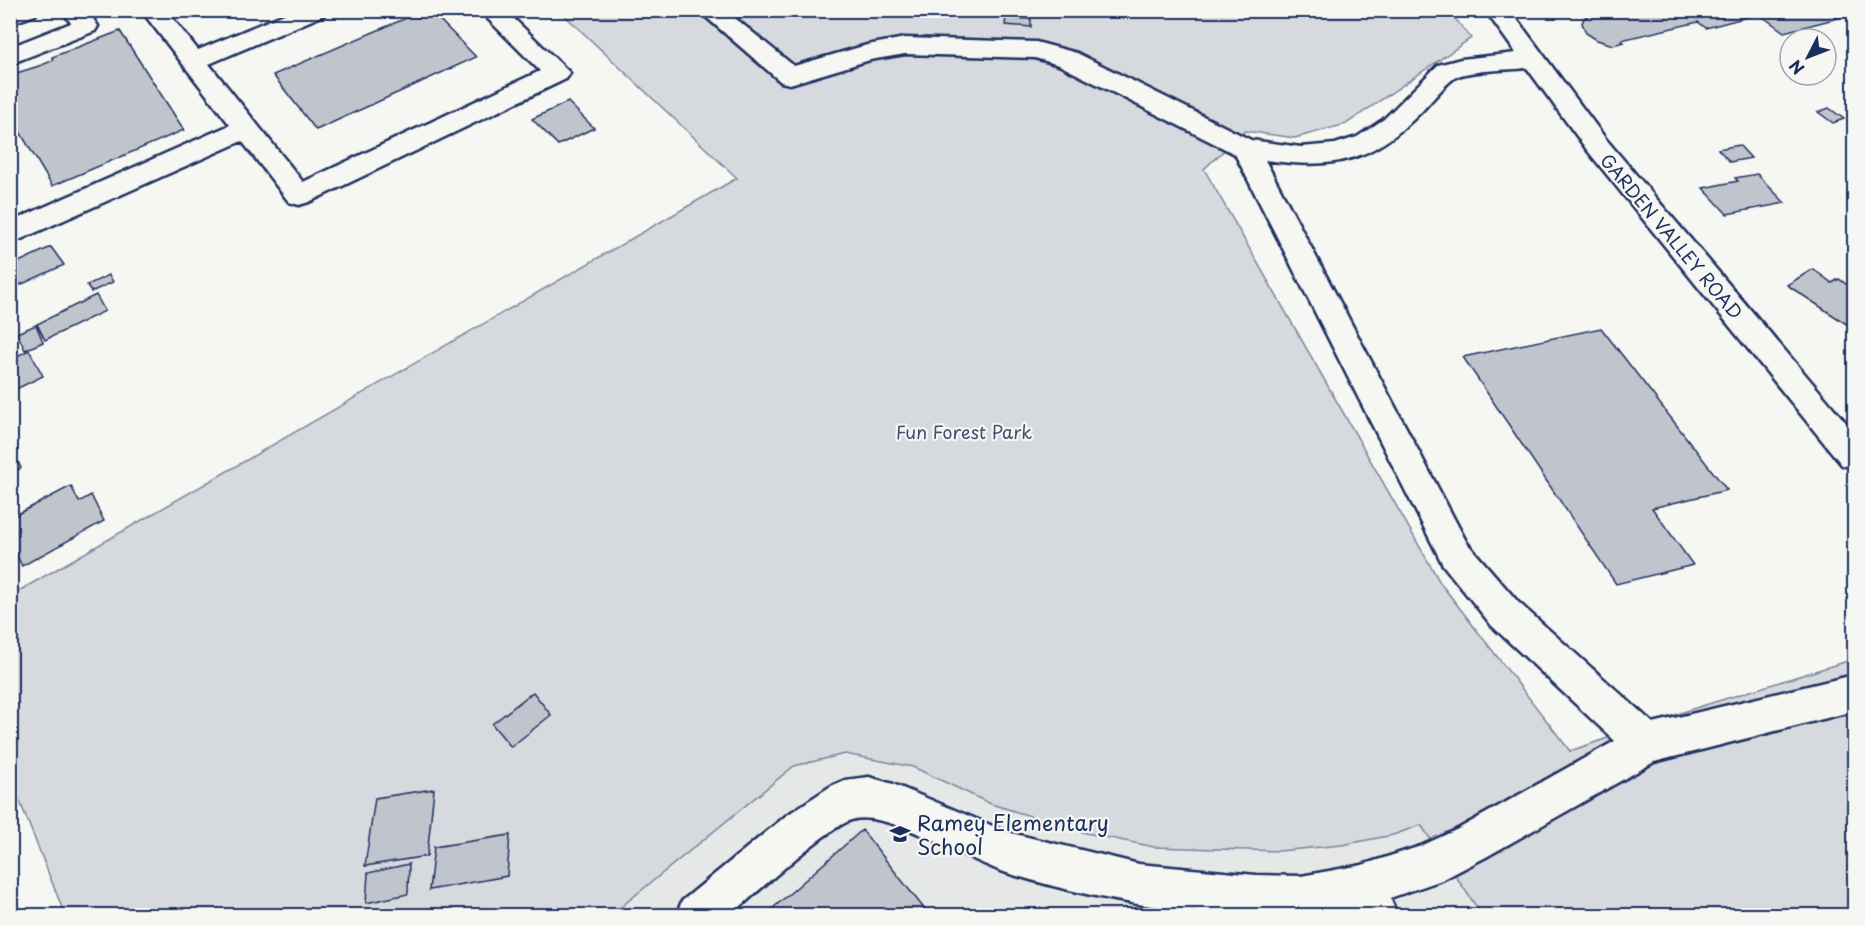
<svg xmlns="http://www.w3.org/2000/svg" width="1865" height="926" viewBox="0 0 1865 926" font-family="'Playpen Sans',sans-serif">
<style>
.built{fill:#e6e7e7}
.green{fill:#d6d9dd;stroke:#78849e;stroke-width:1.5}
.building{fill:#c0c4cd;stroke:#1b2f5e;stroke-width:1.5}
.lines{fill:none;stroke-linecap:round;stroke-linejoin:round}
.minor-casing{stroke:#1b2f5e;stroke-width:5}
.minor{fill:#f6f6f2;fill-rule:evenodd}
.labels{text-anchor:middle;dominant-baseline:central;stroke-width:4.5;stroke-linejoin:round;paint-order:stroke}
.street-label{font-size:18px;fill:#1b2f5e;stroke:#f6f6f2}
.park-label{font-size:18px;fill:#405177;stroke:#f6f6f2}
.near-poi-label{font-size:21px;fill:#1b2f5e;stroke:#f6f6f2;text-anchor:start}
</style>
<rect width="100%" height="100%" fill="#f6f6f2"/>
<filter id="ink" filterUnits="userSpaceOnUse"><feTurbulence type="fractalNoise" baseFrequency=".0167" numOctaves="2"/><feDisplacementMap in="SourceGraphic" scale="12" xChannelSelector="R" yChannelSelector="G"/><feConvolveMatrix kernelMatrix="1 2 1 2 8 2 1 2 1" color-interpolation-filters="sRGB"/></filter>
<g filter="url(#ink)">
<path class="built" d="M 845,754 L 913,767 L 991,804 L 1086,833 L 1154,847 L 1279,851 L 1342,845 L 1393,835 L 1421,825 L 1482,915 L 611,916 L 794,766 Z"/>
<path class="green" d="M 560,11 L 1449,11 L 1471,38 L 1346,124 L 1295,138 L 1245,131 L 1204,169 L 1441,584 L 1570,751 L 1689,710 L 1854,659 L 1854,915 L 1482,915 L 1421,825 L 1393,835 L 1342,845 L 1279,851 L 1154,847 L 1086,833 L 991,804 L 913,767 L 845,754 L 794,766 L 611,915 L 65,915 L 11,779 L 10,596 L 737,178 Z"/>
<path class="building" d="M 425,10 L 430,10 L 476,57 L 316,130 L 273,75 Z
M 1580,10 L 1854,10 L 1854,14 L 1784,32 L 1759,14 L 1706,28 L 1698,22 L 1621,40 L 1624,42 L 1613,45 L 1597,40 L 1586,33 L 1582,23 L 1584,18 L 1587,17 Z
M 1006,18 L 1031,19 L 1031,27 L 1005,25 Z
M 120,31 L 184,130 L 52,186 L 10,115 L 10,75 L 42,65 L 54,60 L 52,57 Z
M 568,102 L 594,128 L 558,145 L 532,119 Z
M 1829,108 L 1844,119 L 1833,123 L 1818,112 Z
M 1739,145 L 1751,158 L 1730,162 L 1718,149 Z
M 1757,174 L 1785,203 L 1727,214 L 1703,188 L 1738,181 L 1735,178 Z
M 51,247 L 64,265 L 20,285 L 10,266 Z
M 1813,269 L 1832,283 L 1839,279 L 1854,290 L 1854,326 L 1851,323 L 1848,325 L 1787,285 Z
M 109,275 L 113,282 L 91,292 L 87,285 Z
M 96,295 L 105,311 L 45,340 L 37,324 Z
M 36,325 L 43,342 L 25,350 L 17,333 Z
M 1601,328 L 1727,490 L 1652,508 L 1693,565 L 1616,584 L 1463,357 Z
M 29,350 L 43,376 L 10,392 L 10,353 L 13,358 Z
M 10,445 L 21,468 L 10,474 Z
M 71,486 L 79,502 L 91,495 L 104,521 L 22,566 L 10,542 L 10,518 Z
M 533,692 L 551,715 L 511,747 L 492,724 Z
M 434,789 L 427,856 L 365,866 L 375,798 Z
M 862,830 L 930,916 L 764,916 Z
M 510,835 L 507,876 L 429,890 L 434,847 Z
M 409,864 L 408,894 L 366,903 L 368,873 Z"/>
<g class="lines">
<g class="minor-casing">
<path id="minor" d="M 10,10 L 39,10 L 35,15 L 10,24 Z
M 62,10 L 87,10 L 98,26 L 95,31 L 10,64 L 10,47 L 71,23 Z
M 141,10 L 166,10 L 198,50 L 294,10 L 328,10 L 324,15 L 209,64 L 303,182 L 540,71 L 479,10 L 505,10 L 570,73 L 566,79 L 309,202 L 299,205 L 289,202 L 242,141 L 10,244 L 10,222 L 230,125 Z
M 698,10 L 725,10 L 794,66 L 867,45 L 905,38 L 1036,42 L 1077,53 L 1251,140 L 1301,147 L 1335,144 L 1357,137 L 1384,119 L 1438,65 L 1461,59 L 1516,53 L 1485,10 L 1510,10 L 1605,138 L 1854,432 L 1854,469 L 1842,465 L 1587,150 L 1527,68 C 1509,70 1474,70 1458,76 C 1448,80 1431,102 1422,111 C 1372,162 1334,170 1265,160 L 1467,543 L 1518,602 L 1653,723 L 1854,675 L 1854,711 L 1654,762 L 1486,857 L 1442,880 L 1390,898 L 1398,916 L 1355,916 L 1351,909 C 1240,926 1114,906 1007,873 C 969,861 891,812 855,819 C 831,823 753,896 730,916 L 676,916 L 682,901 L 787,815 L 831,786 L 845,780 L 869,777 L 893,784 L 1007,832 L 1139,864 L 1256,875 L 1301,876 L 1362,865 L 1421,846 L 1458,829 L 1615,741 L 1492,626 L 1443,565 L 1235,154 L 1059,65 L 1035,58 L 905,54 L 870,60 L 790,84 L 781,82 Z"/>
</g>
<use href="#minor" class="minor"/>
</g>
</g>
<defs>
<g id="school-bare" transform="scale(1.62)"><path d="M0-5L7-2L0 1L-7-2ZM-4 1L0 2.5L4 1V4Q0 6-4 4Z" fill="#1b2f5e" stroke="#f6f6f2" stroke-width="2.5" paint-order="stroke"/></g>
</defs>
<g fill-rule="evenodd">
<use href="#school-bare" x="900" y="834"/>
</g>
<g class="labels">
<g class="street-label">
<text transform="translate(1672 236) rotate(50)">GARDEN VALLEY ROAD</text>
</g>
<g class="park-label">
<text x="964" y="431">Fun Forest Park</text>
</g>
<g class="near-poi-label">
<text x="917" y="822">Ramey Elementary<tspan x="917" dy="24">School</tspan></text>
</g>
</g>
<rect width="1865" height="926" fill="none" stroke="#f6f6f2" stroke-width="36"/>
<rect x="18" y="18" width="1829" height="890" fill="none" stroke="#1b2f5e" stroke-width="2" filter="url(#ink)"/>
<g transform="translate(1808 57) rotate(228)"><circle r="28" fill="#f6f6f2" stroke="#9ea6b7" stroke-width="1.5"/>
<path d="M0-4.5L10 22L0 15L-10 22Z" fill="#1b2f5e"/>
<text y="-9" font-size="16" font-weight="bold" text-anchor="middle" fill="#1b2f5e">N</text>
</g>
</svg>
